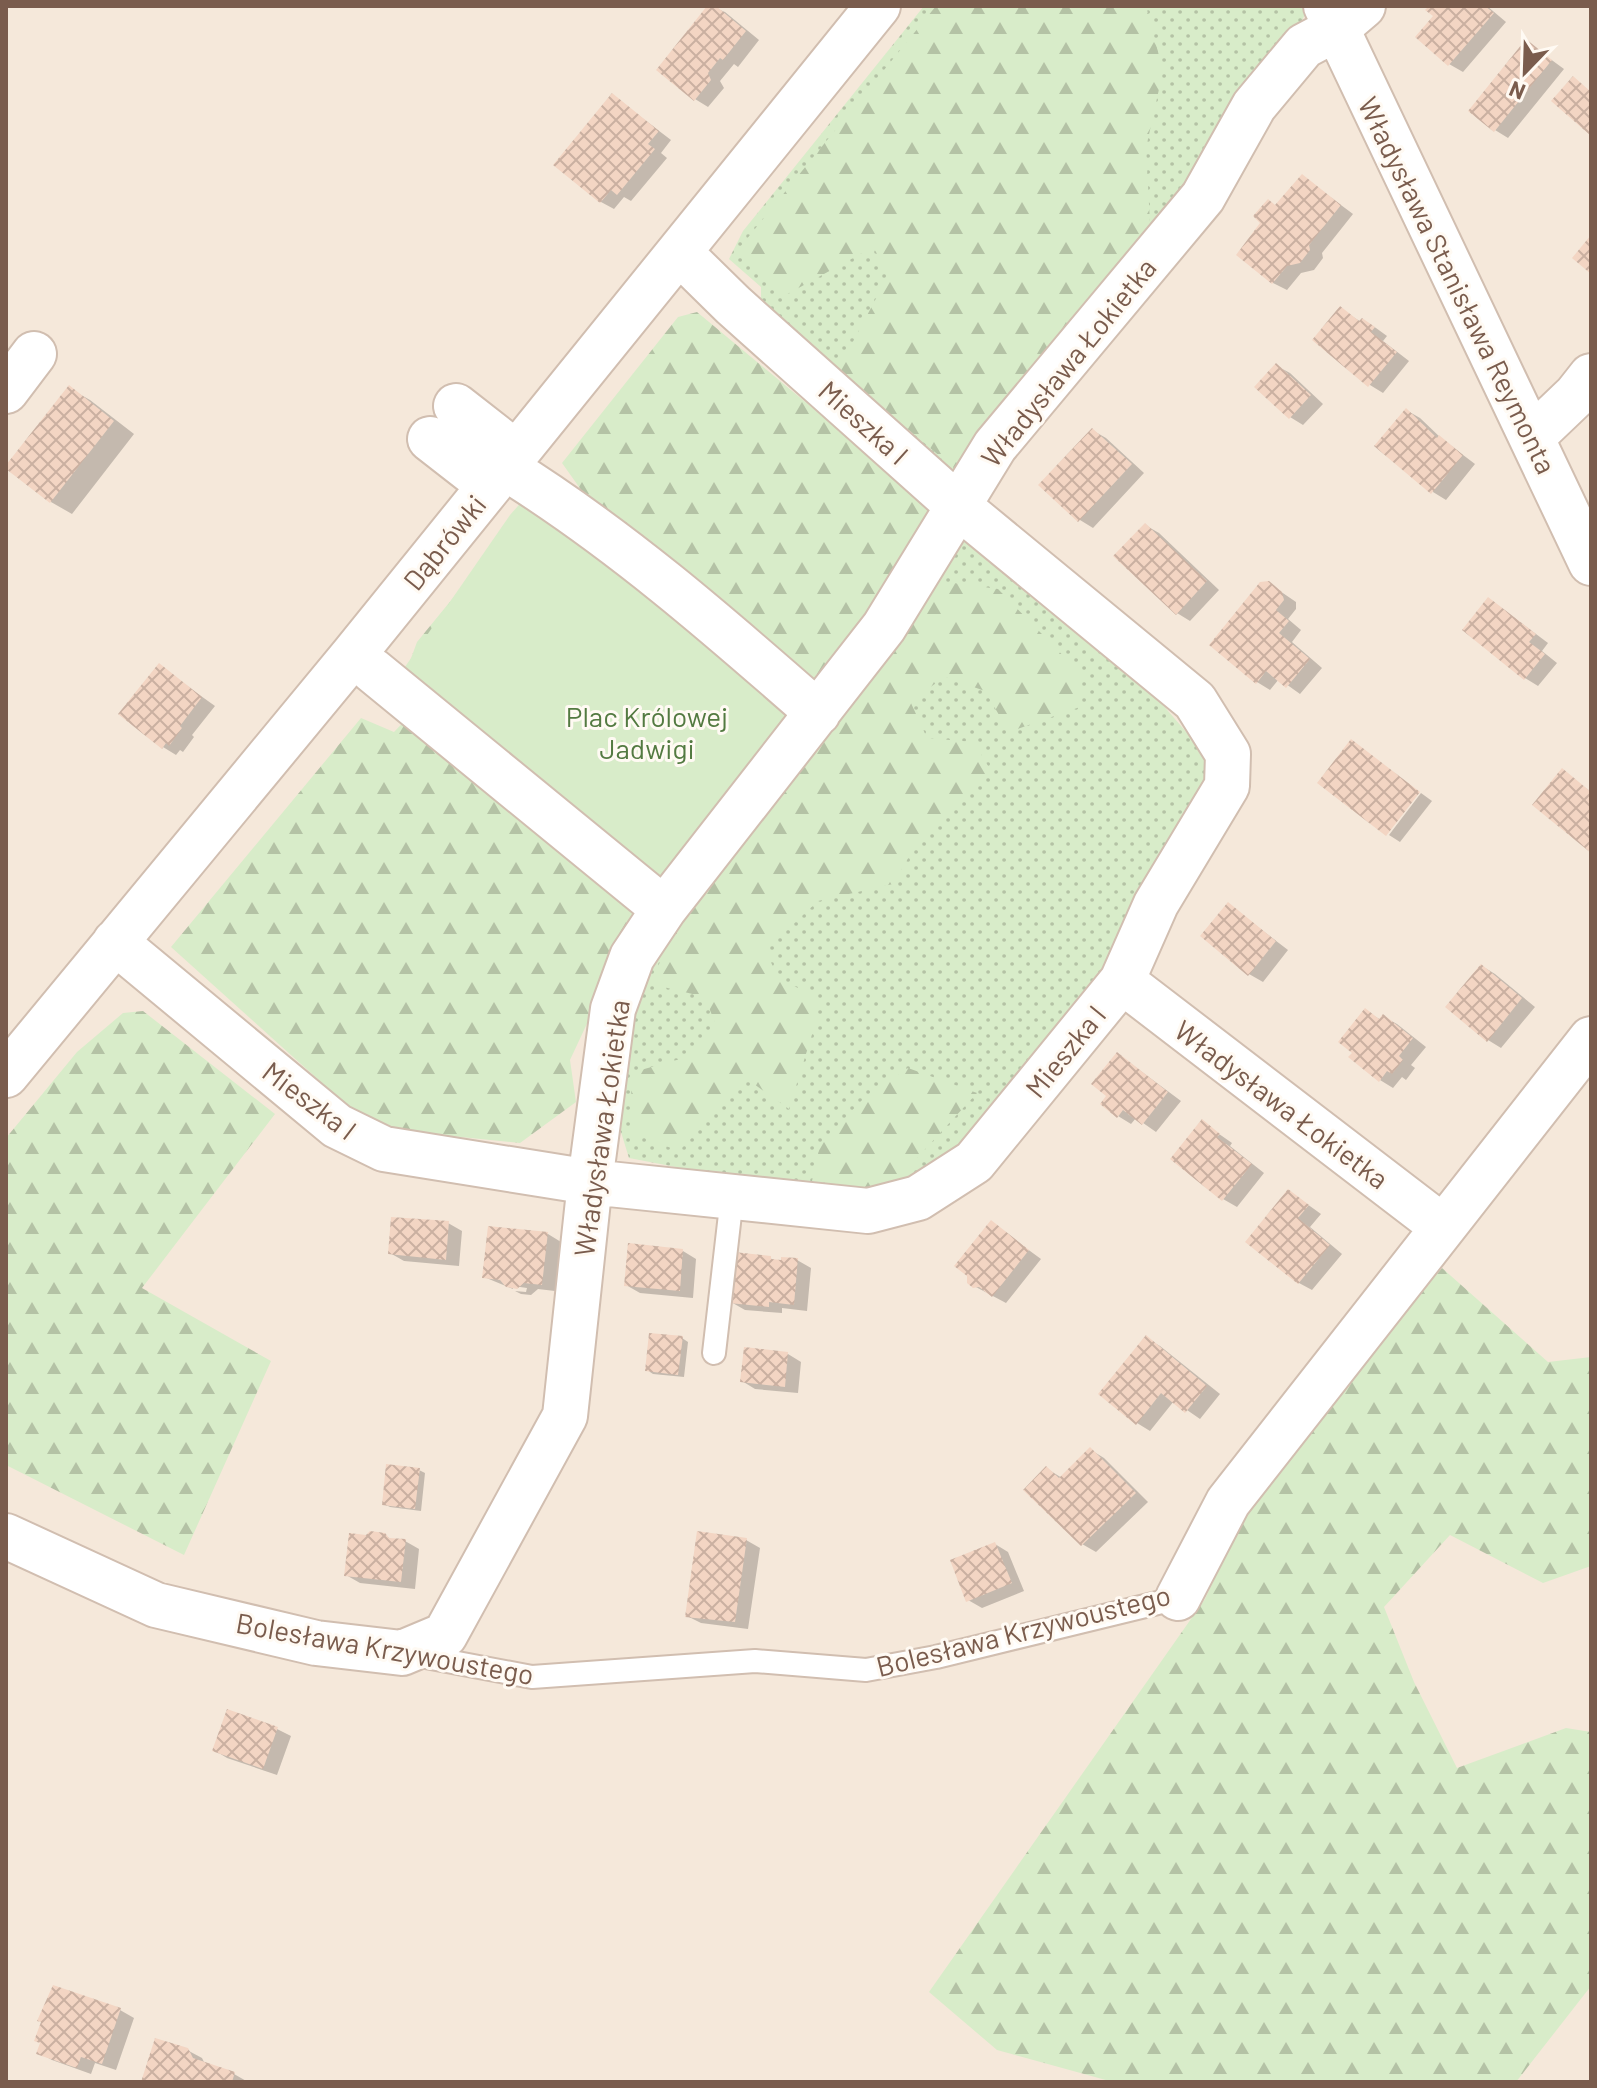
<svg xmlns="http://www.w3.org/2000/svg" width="1597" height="2088" viewBox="0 0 1597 2088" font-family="Barlow,sans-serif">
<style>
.residential{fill:#f5e8da}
.grass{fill:url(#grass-dots)}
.forest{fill:url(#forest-firs)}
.park{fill:#d8ecc9}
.shadow{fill:#0003}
.building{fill:url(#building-cross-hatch)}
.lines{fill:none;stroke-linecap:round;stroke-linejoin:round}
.lane-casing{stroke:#d1beb0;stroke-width:26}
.street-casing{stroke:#d1beb0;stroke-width:48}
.lane{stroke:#fff;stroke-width:22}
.street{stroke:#fff;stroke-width:44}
.labels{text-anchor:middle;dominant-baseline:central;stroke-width:6;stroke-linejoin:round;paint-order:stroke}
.street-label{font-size:28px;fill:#7a5c4d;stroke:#fffaf3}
.park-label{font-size:28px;fill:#537a41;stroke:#fffaf3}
</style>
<defs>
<pattern id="grass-dots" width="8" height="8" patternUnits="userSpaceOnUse" patternTransform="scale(2)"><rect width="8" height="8" fill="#d8ecc9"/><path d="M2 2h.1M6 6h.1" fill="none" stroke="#b4c2a5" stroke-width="1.8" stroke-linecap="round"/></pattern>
<pattern id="forest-firs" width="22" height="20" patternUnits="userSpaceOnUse" patternTransform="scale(2)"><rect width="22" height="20" fill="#d8ecc9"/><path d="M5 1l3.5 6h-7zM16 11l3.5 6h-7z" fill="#b4c2a5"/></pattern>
<pattern id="building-cross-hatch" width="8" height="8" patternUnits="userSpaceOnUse" patternTransform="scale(2)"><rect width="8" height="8" fill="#f3d5c3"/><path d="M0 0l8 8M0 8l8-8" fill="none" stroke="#cab0a1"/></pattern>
</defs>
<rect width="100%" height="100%" fill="#fdf6ec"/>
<path class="residential" d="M 6,6 L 1591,6 L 1591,2082 L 6,2082 Z"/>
<path class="grass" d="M 924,6 L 1308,7 L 1298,30 L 1173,211 L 946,481 L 761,304 L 761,287 L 729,259 L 743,231 Z
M 956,528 L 1123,659 L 1201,749 L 1213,779 L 1098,987 L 965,1156 L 876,1200 L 749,1181 L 629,1158 L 609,1093 L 651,950 Z"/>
<path class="forest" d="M 936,6 L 1146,6 L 1163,71 L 1146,148 L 1150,223 L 955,469 L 838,370 L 889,274 L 873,247 L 784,296 L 737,251 Z
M 697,312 L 939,513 L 920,553 L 620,953 L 570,1060 L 576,1102 L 520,1143 L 372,1128 L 171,947 L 361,718 L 394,732 L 437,687 L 410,661 L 417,642 L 520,516 L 549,535 L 584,494 L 562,463 L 678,317 Z
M 939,581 L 998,589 L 1082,675 L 1080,707 L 1009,732 L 985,691 L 945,677 L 910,701 L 927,738 L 974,742 L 991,771 L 920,838 L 893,884 L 818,901 L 765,950 L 779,979 L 815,996 L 818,1015 L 789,1109 L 747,1079 L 679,1151 L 634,1134 L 630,1073 L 691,1056 L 715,1023 L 705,997 L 651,984 L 668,942 L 814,746 L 868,680 Z
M 143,1011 L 275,1114 L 142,1288 L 271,1361 L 184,1555 L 6,1465 L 6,1138 L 77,1052 L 123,1013 Z
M 908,1068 L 977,1093 L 895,1182 L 862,1190 L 812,1181 L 820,1145 L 865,1097 Z
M 1442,1268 L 1548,1362 L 1591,1357 L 1591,1566 L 1543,1583 L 1450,1535 L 1384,1607 L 1414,1682 L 1457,1768 L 1566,1728 L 1591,1732 L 1591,1986 L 1516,2082 L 1113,2082 L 997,2050 L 929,1992 L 1205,1599 L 1248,1504 Z"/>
<path class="park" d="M 525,498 L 818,713 L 664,909 L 398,677 L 510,515 Z"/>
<path class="shadow" d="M 710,6 L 725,12 L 759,40 L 738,67 L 734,64 L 720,81 L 724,88 L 708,107 L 695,99 Z
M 1431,6 L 1487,6 L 1506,22 L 1463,72 L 1449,64 Z
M 1527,42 L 1564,69 L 1508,138 L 1495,130 Z
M 612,95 L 671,140 L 661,153 L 667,158 L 631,201 L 624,197 L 614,209 L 601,202 Z
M 1302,176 L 1353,214 L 1322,253 L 1323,258 L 1314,270 L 1301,273 L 1287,290 L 1273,283 L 1263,222 Z
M 1341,309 L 1361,322 L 1363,320 L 1376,328 L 1387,336 L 1383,341 L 1409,361 L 1383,393 L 1370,385 Z
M 1277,366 L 1290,373 L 1323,404 L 1303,425 L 1290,417 Z
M 69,388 L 90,400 L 134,434 L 72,514 L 51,502 L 7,467 Z
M 1406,410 L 1420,418 L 1442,439 L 1475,464 L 1446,500 L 1433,492 Z
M 1092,430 L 1106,438 L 1144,473 L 1093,528 L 1080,520 Z
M 1145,525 L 1159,533 L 1219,590 L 1190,621 L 1177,613 Z
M 1268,583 L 1296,602 L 1296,609 L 1288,619 L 1301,630 L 1292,642 L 1322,668 L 1300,694 L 1279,679 L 1270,690 L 1257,682 Z
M 1489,599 L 1548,643 L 1542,651 L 1557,663 L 1538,686 L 1525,678 Z
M 159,666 L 215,706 L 192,735 L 194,737 L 183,752 L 180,750 L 176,755 L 163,747 Z
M 1421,793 L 1432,801 L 1400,842 L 1389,835 Z
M 1228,904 L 1288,950 L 1263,982 L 1249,974 Z
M 1482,966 L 1495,974 L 1535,1007 L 1501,1048 L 1488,1040 Z
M 1366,1011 L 1381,1020 L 1384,1017 L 1397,1024 L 1426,1047 L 1411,1065 L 1415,1068 L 1406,1080 L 1402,1077 L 1393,1088 L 1380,1080 Z
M 1118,1054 L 1181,1101 L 1156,1132 L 1136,1118 L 1131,1124 L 1118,1116 L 1108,1096 Z
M 1202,1122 L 1232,1143 L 1230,1146 L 1264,1173 L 1237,1207 L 1223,1199 Z
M 1289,1191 L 1321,1214 L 1310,1227 L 1342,1254 L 1312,1290 L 1299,1283 Z
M 448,1223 L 462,1231 L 459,1266 L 404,1261 L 390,1253 Z
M 992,1223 L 1041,1259 L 1006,1303 L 974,1286 Z
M 548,1234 L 561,1242 L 555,1291 L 538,1289 L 531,1295 L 521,1294 L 515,1291 L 526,1292 L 527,1288 L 513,1286 L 513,1289 L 484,1277 Z
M 683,1251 L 696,1259 L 693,1298 L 640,1293 L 626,1285 Z
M 770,1258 L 777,1262 L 797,1260 L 811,1268 L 807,1311 L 782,1308 L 782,1313 L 745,1310 L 731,1302 Z
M 682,1338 L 688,1342 L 684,1377 L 653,1374 L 647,1370 Z
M 1146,1338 L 1160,1346 L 1220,1394 L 1200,1419 L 1174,1401 L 1150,1431 L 1137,1423 Z
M 745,1349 L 788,1354 L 801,1362 L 798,1393 L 755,1389 L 742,1381 Z
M 1091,1450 L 1104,1458 L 1148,1502 L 1096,1552 L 1082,1544 L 1046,1468 L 1062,1478 Z
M 419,1470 L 425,1473 L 421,1511 L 390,1507 L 384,1504 Z
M 384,1535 L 393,1540 L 405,1541 L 419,1549 L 415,1589 L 360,1583 L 346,1575 Z
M 746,1540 L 760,1548 L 748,1629 L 701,1623 L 687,1616 Z
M 995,1544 L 1008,1552 L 1024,1591 L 982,1608 L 968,1600 Z
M 277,1729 L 291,1736 L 277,1775 L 227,1758 L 214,1750 Z
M 120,2010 L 134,2018 L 116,2070 L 95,2063 L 91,2074 L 52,2060 L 39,2053 Z
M 187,2050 L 202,2058 L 205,2064 L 234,2074 L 248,2082 L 143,2082 Z"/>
<path class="building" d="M 707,6 L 716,6 L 746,31 L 723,60 L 720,58 L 708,73 L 711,80 L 694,101 L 656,70 Z
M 1429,6 L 1485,6 L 1494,13 L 1448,66 L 1415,37 L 1433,16 L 1425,10 Z
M 1526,39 L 1552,60 L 1494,132 L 1468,111 Z
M 1573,76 L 1591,92 L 1591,136 L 1551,101 Z
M 612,93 L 659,131 L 648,144 L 655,149 L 622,189 L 617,195 L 611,190 L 600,203 L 553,165 Z
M 1302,174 L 1341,205 L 1309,245 L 1310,250 L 1300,263 L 1287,266 L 1272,284 L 1236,255 L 1260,223 L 1253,216 L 1268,199 L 1275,205 Z
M 1591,235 L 1591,274 L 1572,258 Z
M 1340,306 L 1359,321 L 1362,318 L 1375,327 L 1371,332 L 1397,352 L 1368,387 L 1312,340 Z
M 1276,363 L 1311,395 L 1289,419 L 1254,387 Z
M 69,385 L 114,421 L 50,503 L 6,469 L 6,465 Z
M 1406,408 L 1437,438 L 1439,435 L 1463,455 L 1431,494 L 1374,446 Z
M 1092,428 L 1132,464 L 1078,522 L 1038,485 Z
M 1145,523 L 1207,581 L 1176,615 L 1113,556 Z
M 1269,581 L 1282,592 L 1284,600 L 1276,610 L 1289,621 L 1279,633 L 1310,659 L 1286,688 L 1266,671 L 1256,684 L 1209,645 L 1260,582 Z
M 1488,597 L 1536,634 L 1529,642 L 1545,654 L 1524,680 L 1462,630 Z
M 159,663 L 202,697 L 180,726 L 182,728 L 169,746 L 166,743 L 162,749 L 118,714 Z
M 1351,739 L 1420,792 L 1386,836 L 1317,783 Z
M 1562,768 L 1591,792 L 1591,853 L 1532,805 Z
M 1228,902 L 1276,941 L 1248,976 L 1200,936 Z
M 1481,964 L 1522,998 L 1487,1042 L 1445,1007 Z
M 1365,1008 L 1379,1019 L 1383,1014 L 1413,1038 L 1399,1056 L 1403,1060 L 1392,1074 L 1387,1071 L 1379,1082 L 1348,1057 L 1352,1053 L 1338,1042 Z
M 1117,1052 L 1168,1092 L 1142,1125 L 1123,1110 L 1117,1118 L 1100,1104 L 1106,1096 L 1091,1084 Z
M 1202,1119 L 1220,1134 L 1217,1137 L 1252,1164 L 1222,1201 L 1170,1159 Z
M 1288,1189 L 1309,1205 L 1298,1218 L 1330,1245 L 1298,1284 L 1245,1242 Z
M 391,1217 L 449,1221 L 446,1260 L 388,1254 Z
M 991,1220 L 1029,1250 L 992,1297 L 979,1287 L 973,1288 L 967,1283 L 967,1276 L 954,1266 Z
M 488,1226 L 548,1232 L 542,1285 L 524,1283 L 517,1289 L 506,1287 L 500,1280 L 482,1278 Z
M 628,1243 L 683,1249 L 680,1291 L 624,1286 Z
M 734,1252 L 771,1256 L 771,1259 L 781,1260 L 781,1257 L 798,1258 L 794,1305 L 769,1302 L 769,1307 L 729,1303 Z
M 649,1333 L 683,1336 L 678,1375 L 645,1371 Z
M 1146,1335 L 1207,1386 L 1185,1413 L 1161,1393 L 1136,1425 L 1098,1394 Z
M 744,1347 L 788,1352 L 785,1387 L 740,1382 Z
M 1090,1447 L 1136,1493 L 1081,1546 L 1023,1490 L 1046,1466 L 1059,1478 Z
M 386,1464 L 420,1468 L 415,1509 L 382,1505 Z
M 370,1531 L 385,1533 L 389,1538 L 406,1539 L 401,1582 L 344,1576 L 349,1533 L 366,1535 Z
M 697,1531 L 747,1538 L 735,1622 L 685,1617 Z
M 995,1542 L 1012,1583 L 966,1602 L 950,1560 Z
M 227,1709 L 278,1727 L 263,1769 L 212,1751 Z
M 53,1985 L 121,2008 L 102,2064 L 81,2057 L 77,2068 L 36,2054 L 40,2043 L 34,2041 L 41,2022 L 37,2021 Z
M 155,2038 L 188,2048 L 193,2058 L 235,2072 L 232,2082 L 141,2082 Z"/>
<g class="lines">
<g class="lane-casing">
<path id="lane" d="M 714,1353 L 732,1197
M 415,1655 L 532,1677 L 755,1661 L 866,1670 L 936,1657 L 1178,1598"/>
</g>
<g class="street-casing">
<path id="street" d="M 1326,6 L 1591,563
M 6,391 L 34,354
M 456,406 L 516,453
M 1532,437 L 1576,395 L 1591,376
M 430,439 L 489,485
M 504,467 C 617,537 718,625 818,713
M 372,670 L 664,909
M 115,942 L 337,1126 L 384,1149 L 590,1182 L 868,1211 L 918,1198 L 974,1162 L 1122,981 L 1156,904 L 1227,786 L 1228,754 L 1195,701 L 958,506 L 733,305 L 679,252
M 1122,981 L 1443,1227
M 6,1075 L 353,655 L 878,6
M 6,1536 L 156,1605 L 316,1643 L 402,1653 L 445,1635 L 565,1416 L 590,1182 L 613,1009 L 632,957 L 664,909 L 884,627 L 995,446 L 1203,197 L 1254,106 L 1304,46 L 1336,29 L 1363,6
M 1178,1598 L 1228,1502 L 1591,1039"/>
</g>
<use href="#lane" class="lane"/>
<use href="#street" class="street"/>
</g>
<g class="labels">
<g class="street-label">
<text transform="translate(1458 285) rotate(64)">Władysława Stanisława Reymonta</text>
<text transform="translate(1068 362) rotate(-51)">Władysława Łokietka</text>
<text transform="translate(864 422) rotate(42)">Mieszka I</text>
<text transform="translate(444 542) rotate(-51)">Dąbrówki</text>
<text transform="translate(1065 1051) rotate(-51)">Mieszka I</text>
<text transform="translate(310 1100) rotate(37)">Mieszka I</text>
<text transform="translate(1282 1104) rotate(37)">Władysława Łokietka</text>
<text transform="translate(601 1128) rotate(-82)">Władysława Łokietka</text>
<text transform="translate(1023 1630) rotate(-14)">Bolesława Krzywoustego</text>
<text transform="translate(385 1648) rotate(10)">Bolesława Krzywoustego</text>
</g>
<g class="park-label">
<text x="647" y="716">Plac Królowej<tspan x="647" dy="32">Jadwigi</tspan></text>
</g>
</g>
<rect width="1597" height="2088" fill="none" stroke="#7a5c4d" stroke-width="16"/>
<g transform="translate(1525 72) rotate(203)" stroke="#fffaf3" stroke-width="6" paint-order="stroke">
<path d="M0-6L14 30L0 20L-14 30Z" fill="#7a5c4d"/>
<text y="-12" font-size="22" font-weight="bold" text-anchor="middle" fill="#7a5c4d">N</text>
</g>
</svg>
